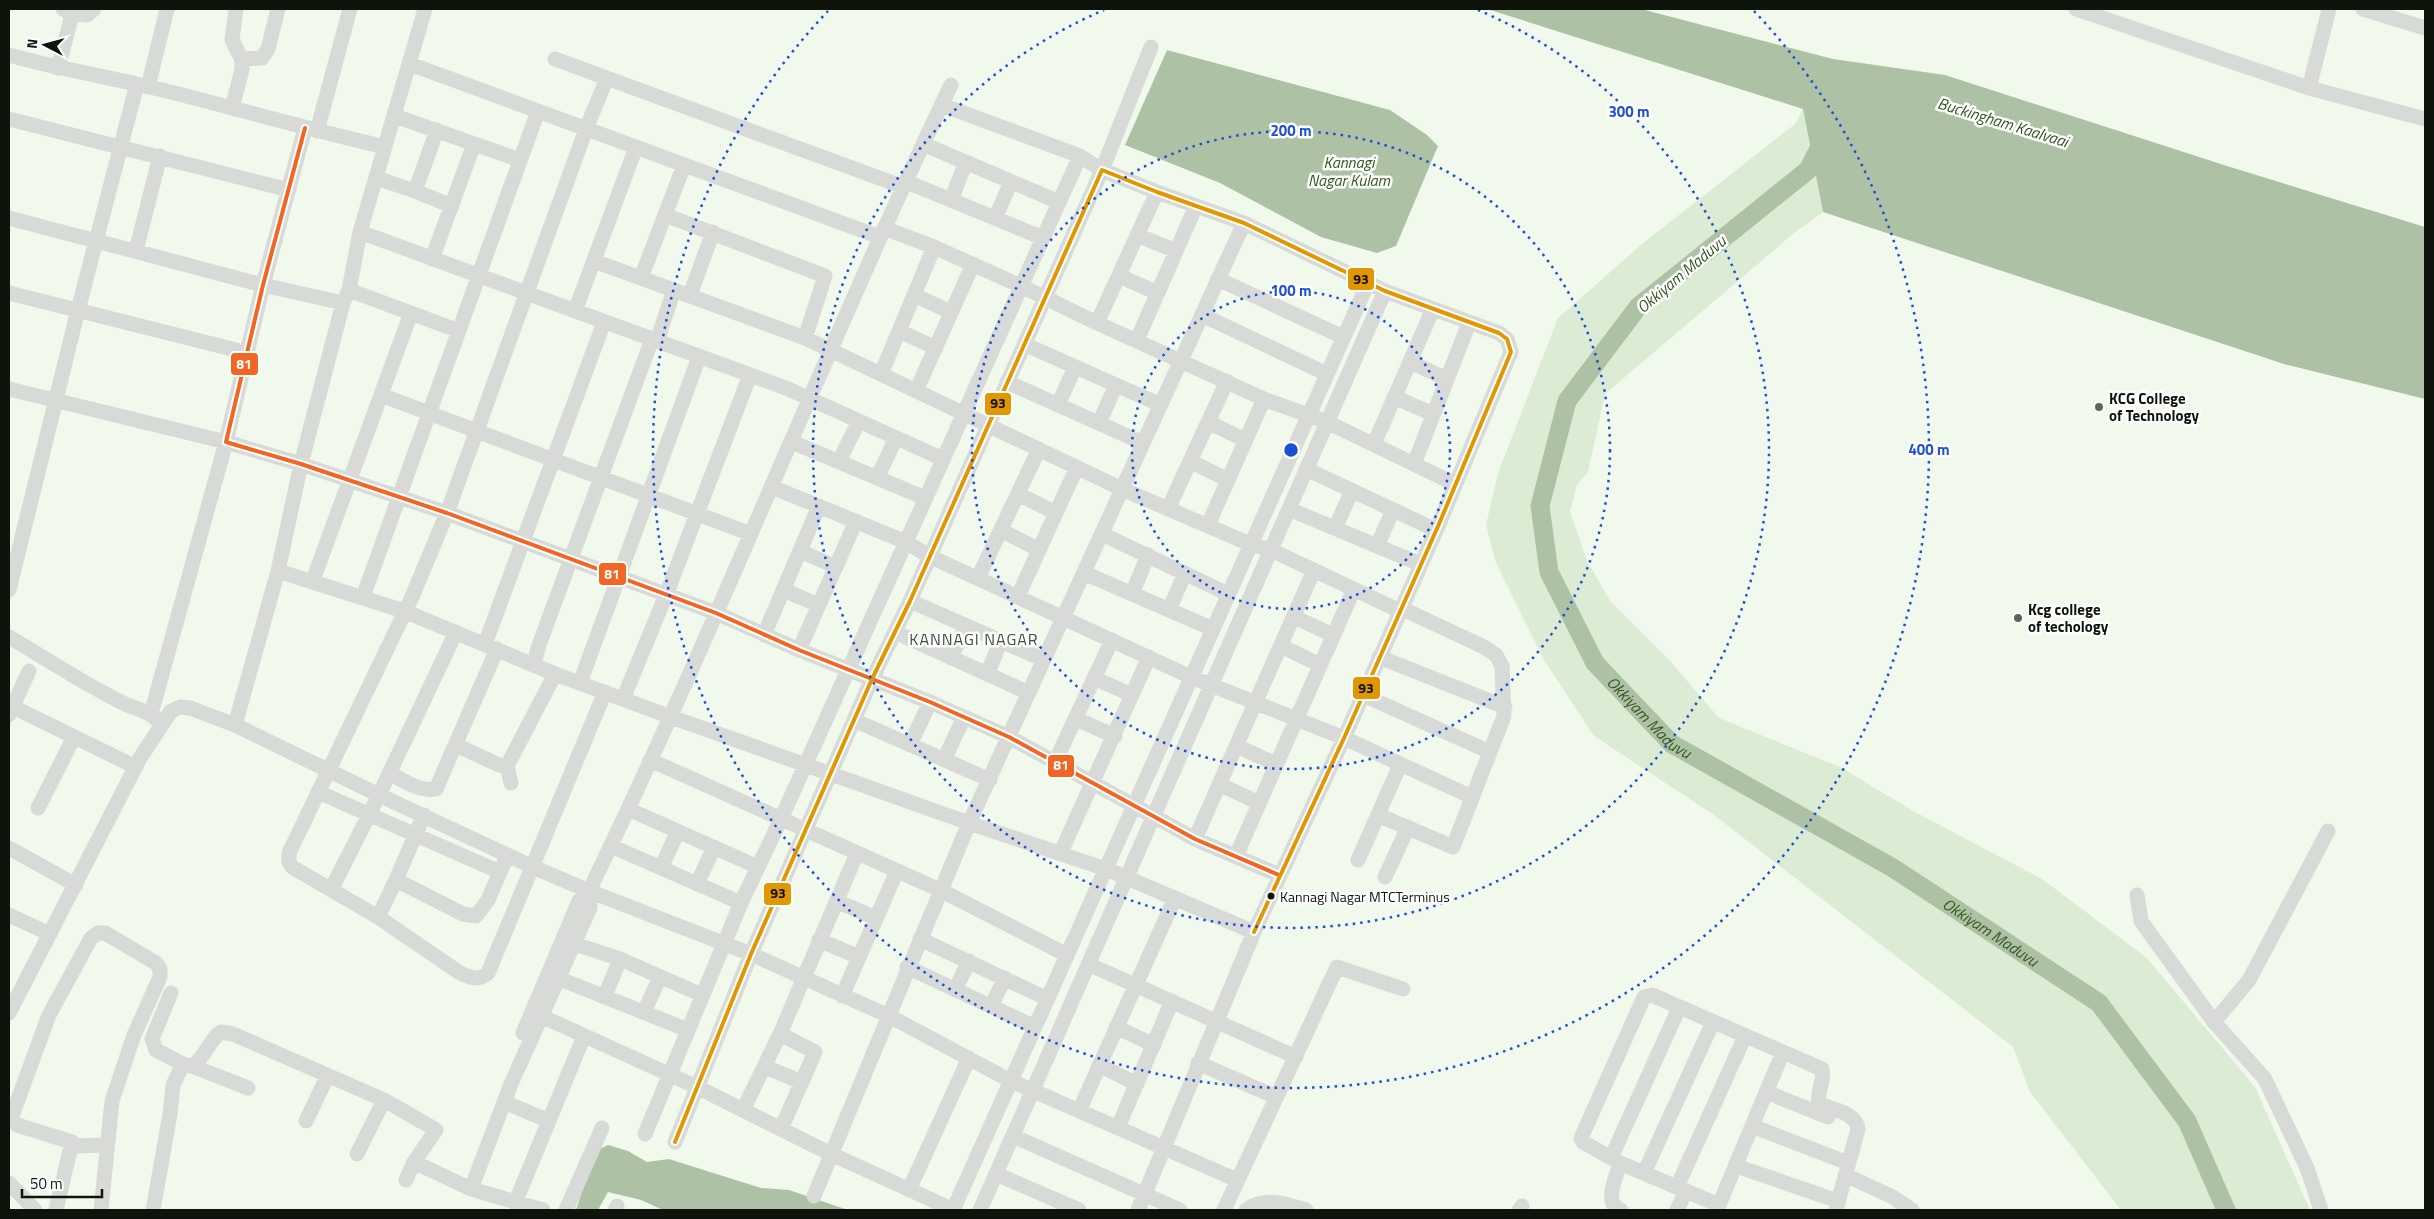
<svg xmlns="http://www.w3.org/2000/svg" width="2434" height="1219" font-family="'Titillium Web',sans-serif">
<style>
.green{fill:#dcecd4}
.water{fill:#adc2a4}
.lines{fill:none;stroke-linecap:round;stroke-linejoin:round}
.river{stroke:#adc2a4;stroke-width:19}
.minor{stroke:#d8dad7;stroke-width:15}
.bus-1-casing{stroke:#fff;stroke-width:8}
.bus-2-casing{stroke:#fff;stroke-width:8}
.bus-1{stroke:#f26522;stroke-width:4}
.bus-2{stroke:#e09701;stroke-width:4}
.ring{fill:none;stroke:#1d4ed8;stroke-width:2.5;stroke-dasharray:2.5 5}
.poi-dot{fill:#5d645a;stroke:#fff;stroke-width:2}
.bus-dot{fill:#0e140b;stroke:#fff;stroke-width:2}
.labels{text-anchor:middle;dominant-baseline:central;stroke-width:5;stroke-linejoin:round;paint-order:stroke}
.bus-label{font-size:14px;fill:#0e140b;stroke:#fff;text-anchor:start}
.poi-label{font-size:15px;font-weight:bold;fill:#0e140b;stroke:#fff;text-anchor:start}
.water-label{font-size:16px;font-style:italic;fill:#335620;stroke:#fff}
.neighbourhood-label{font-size:16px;letter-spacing:1px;fill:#41503a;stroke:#fff}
.centre{fill:#1d4ed8;stroke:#fff;stroke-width:2.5}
.ring-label{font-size:15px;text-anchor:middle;font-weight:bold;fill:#1d4ed8;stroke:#fff;stroke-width:5;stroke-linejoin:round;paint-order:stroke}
.line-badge{stroke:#fff;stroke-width:2}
.badge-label{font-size:14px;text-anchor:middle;font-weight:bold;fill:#fff}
.pale-badge-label{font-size:14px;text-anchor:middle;font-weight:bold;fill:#111}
</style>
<rect width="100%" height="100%" fill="#f1f9ed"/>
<path class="green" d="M 1803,109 L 1823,212 L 1793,234 L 1605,394 L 1588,472 L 1577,485 L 1570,511 L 1587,561 L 1611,602 L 1671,662 L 1719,718 L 1840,767 L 1915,812 L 2042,879 L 2147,958 L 2255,1087 L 2310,1210 L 2121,1210 L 2030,1092 L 2013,1047 L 1714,815 L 1594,736 L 1544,660 L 1496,563 L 1486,525 L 1498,473 L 1558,318 L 1642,244 L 1795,124 Z"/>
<path class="water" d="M 1487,9 L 1641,9 L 1833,59 L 1945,75 L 2227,166 L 2425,227 L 2425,399 L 2284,364 L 1823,212 L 1803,109 Z
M 1167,50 L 1390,110 L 1427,135 L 1438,146 L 1396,246 L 1377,253 L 1321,237 L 1220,183 L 1125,145 Z
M 608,1145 L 628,1151 L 647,1162 L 669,1159 L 761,1188 L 789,1190 L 848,1210 L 663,1210 L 641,1200 L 608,1192 L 598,1210 L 576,1210 L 595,1151 Z"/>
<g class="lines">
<path class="river" id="s1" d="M 1824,139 L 1808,170 L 1638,307 L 1567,401 L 1540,506 L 1549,572 L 1595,663 L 1672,744 L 1893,868 L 2099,1003 L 2187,1121 L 2226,1210"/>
<path class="minor" d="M 2076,9 L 2309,88 L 2425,119
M 2363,9 L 2425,28
M 70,13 L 87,15 L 94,9
M 9,55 C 55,68 103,76 150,87 C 229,106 306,129 385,147
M 241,59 L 262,58 L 268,49 L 278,9
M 555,59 L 904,187
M 410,64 L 880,237
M 58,68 L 71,19 L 70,13 L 63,9
M 148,87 L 167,9
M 2309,88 L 2329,9
M 942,105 L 1080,156 L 1102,170 L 1151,47
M 232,108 L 242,70 L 242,60 L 232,40 L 236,9
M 395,116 L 520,160
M 9,119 L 289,190
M 305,128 L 263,285 L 226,442 L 301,464 L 447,513 L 716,613 L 799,650 L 930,702 L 1009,737 L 1195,839 L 1279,875
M 437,130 L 415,191 L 452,206
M 317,131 L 350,9
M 923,144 L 1059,202
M 376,178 L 415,191
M 907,182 L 1043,238
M 951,200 L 966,162
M 665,215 L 825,276 L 805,338
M 9,218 L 263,285 L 343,303
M 995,218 L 1011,182
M 884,228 L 934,247 L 1021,286 L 1097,323 L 1264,399 L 1327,422 L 1455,484
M 360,232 L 786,388 L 943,459
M 1137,235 L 1176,251
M 136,251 L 160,156
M 432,259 L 474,144
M 594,261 L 805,338 L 1122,489 L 1250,544 L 1271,550 L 1400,611
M 1119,276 L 1158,293
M 641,278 L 684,165
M 1218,279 L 1343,337
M 349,290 L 459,331
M 9,293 L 248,353
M 690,295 L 713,232
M 914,295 L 951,312
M 575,311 L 636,147
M 1202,315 L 1327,374
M 1097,323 L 1157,192
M 899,331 L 936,348
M 1137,340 L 1196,206
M 657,341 L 674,290
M 1024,344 L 1161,405
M 1410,362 L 1447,379
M 881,374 L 934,247
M 1007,382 L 1143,443
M 9,389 L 226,442 L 151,714
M 916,391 L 973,264
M 381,395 L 751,534
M 1394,397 L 1433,414
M 1058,405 L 1075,367
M 1208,422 L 1245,440
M 1099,423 L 1116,385
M 792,442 L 925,498
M 1374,444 L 1433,309
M 839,461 L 859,421
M 1190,461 L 1228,480
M 1414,464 L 1469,323
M 1306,469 L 1436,530
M 877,478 L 896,438
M 772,487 L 906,542 L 929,556 L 1191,677 L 1344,738 L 1472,797
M 1018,494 L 1056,513
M 1169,507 L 1227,381
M 1289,509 L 1420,564
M 1208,525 L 1264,399
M 1335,528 L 1352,491
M 1001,530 L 1039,550
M 1102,534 L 1228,594
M 1377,546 L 1393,510
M 800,551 L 836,567
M 278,571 L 404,611 L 555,674 L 671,717 L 969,823 L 1106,869 L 1254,932 L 1138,1210
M 1084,573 L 1213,629
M 978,578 L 1039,449
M 313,580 L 411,313
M 9,590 L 78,310 L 137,84
M 783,590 L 819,605
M 1132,594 L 1148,555
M 1018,596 L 1077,467
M 363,597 L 538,111
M 910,601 L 1044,660
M 1169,610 L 1185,573
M 1294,617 L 1333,635
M 895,632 L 1029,693
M 764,635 L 819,506
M 9,637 C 47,659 84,684 123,703 C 135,709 148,710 157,720
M 485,644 L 604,322
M 1281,646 L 1320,665
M 799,650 L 856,521
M 1379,657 L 1505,707
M 951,658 L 966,626
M 534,665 L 538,648 L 652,339
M 987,674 L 1001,641
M 1094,678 L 1132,695
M 580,683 L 699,357
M 605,692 L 488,973 C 478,981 471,978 460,973 L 378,917 L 292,867 L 289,862 L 289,853 L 412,597 L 447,513 L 586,129 L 607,78
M 1363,695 L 1490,752
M 623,699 L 666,595 L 750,375
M 9,705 L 136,767
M 9,715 L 29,671
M 1076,719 L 1115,736
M 854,720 L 990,780
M 235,725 L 278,571 L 301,464 L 343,303 L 349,290 L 360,232 L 425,9
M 456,745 L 499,765 L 507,766 L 555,674
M 910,745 L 930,702
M 1237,746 L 1276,764
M 650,760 L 940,890 L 1067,955
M 944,760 L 964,717
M 1055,762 L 1112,640
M 507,766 L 511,783
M 389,773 C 403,780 419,792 436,789 L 497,649
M 1219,784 L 1259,803
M 318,792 L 500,872
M 38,808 L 74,737
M 628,809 L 758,867
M 1378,815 L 1453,847 L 1504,716 L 1502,666 L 1496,655 L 1484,647 L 1401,608
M 1195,839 L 1314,570
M 611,846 L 741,903
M 9,848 L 76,885
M 1061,852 L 1149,657
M 1236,856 L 1354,589
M 1358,860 L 1400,765
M 661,868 L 678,831
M 1385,877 L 1408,827
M 396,880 L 463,914 L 476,916 L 488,900 L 504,863
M 697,884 L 714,847
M 331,890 L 379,795 L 456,632
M 2137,895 L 2141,921 L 2214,1022 L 2265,1079 L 2307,1168 L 2321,1210
M 836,901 L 876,918
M 9,915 L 50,934
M 378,917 L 395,882 L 424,815
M 920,939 L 1048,999
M 819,940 L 859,957
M 575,944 L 620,959 L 702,995
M 1088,964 L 1296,1057
M 907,967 L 1035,1027
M 560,979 L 688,1030
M 955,990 L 969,961
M 171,993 L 152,1039 L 156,1050 L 183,1064
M 605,996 L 620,959
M 842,996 L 897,871
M 991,1006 L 1005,978
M 644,1012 L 660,977
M 9,1013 L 140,758 L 171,711 L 180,707 L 190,708 L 235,725 L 379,795 L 533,867 L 589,891 L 751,954 L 889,1016 L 1011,1081 L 1237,1180
M 541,1016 L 697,1087 L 831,1154 L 954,1210
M 2214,1022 L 2249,980 L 2328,831
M 1116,1027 L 1154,1045
M 523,1033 L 579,901 L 589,891 C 718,626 824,350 951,85
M 780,1034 L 815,1052 L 781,1129
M 1783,1052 L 1719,1205 L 1620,1163 L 1583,1142 L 1581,1138 L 1644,997 L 1652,995 L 1822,1069 C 1825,1082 1816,1092 1819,1104 C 1832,1109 1857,1113 1858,1129 L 1836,1210
M 1198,1063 L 1276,1097
M 1099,1065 L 1137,1084
M 192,1066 L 248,1088
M 765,1067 L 802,1082
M 1766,1092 L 1828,1117
M 504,1102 L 549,1121
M 743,1110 L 780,1034 L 857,853
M 1079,1111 L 1175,898
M 306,1121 L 327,1077
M 1752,1126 L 1848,1163
M 1118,1127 L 1172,1001
M 645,1134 L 741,903 L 781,819 L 1080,156
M 1013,1136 L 1180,1210
M 675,1142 L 751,954 L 872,679 L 910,601 L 1102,170 L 1157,192 L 1244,223 L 1385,291 L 1499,333 L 1507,339 L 1511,352 L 1439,524 L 1344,738 L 1254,932
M 71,1146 L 107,1145
M 357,1154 L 384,1100
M 1611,1158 L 1679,1008
M 1620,1163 C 1617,1176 1602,1204 1621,1210
M 1745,1169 L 1838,1201
M 1644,1173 L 1713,1022
M 996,1174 L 1079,1210
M 1845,1175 L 1891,1196 L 1912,1210
M 406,1180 L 414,1162
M 9,1183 L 35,1210
M 1677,1187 L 1745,1036
M 471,1189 L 543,1210
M 909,1190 L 969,1058
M 814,1196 L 969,823 L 1244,223
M 515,1203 L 584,1036
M 56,1210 L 72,1142 L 17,1125 L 13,1121 L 12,1116 L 49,1015 L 91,938 L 98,933 L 105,933 L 156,963 L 160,969 L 160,977 L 134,1035 L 112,1101 L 101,1210
M 153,1210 L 170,1114 L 173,1085 L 183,1064 L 192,1066 C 206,1057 208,1041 221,1032 L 233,1034 L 384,1100 L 433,1128 L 436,1130 L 414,1162 L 471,1189 L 511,1084 L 590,908 L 589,891
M 566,1210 L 602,1128
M 615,1210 L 617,1206
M 953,1210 L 1368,283
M 980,1210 L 1385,291
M 1224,1210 L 1337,967 L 1403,989
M 1246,1210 C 1265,1196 1285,1204 1306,1210
M 1519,1210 L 1522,1206
M 1677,1210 L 1686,1191"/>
<defs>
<path id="bus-1" d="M 305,128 L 263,285 L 226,442 L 301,464 L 447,513 L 716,613 L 799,650 L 930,702 L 1009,737 L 1195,839 L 1279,875"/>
<path id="bus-2" d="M 675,1142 L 751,954 L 872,679 L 910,601 L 1102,170 L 1157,192 L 1244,223 L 1385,291 L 1499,333 L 1507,339 L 1511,352 L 1439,524 L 1344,738 L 1254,932"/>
</defs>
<use href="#bus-1" class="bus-1-casing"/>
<use href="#bus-2" class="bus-2-casing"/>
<use href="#bus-1" class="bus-1"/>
<use href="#bus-2" class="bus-2"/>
</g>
<g class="ring">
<circle cx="1291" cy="450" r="159"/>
<circle cx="1291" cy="450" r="319"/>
<path d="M1478 10A478 478 0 1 1 1104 10"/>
<path d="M1754 11A638 638 0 1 1 828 11"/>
</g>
<g class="poi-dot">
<circle cx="2099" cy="407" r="5"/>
<circle cx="2018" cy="618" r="5"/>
</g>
<circle class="bus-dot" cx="1271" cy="896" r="4.5"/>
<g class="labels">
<g class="bus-label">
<text x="1280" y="896">Kannagi Nagar MTCTerminus</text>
</g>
<g class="poi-label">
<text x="2109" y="398">KCG College<tspan x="2109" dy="17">of Technology</tspan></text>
<text x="2028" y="609">Kcg college<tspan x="2028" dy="17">of techology</tspan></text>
</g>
<g class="water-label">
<text transform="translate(2003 122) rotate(17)">Buckingham Kaalvaai</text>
<text x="1349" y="162">Kannagi<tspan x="1349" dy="18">Nagar Kulam</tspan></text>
<text transform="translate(1681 274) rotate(-40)">Okkiyam Maduvu</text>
<text stroke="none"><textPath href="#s1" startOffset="725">Okkiyam Maduvu</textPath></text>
<text stroke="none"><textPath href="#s1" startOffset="1130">Okkiyam Maduvu</textPath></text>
</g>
<g class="neighbourhood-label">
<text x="974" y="639">KANNAGI NAGAR</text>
</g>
</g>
<circle cx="1291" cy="450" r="8" class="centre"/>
<g class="ring-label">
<text x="1629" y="117">300 m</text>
<text x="1291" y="136">200 m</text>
<text x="1291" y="296">100 m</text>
<text x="1929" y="455">400 m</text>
</g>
<g class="line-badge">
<rect x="1347" y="267" width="28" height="24" rx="5" fill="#e09701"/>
<rect x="230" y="352" width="29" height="24" rx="5" fill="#f26522"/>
<rect x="984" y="392" width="28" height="24" rx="5" fill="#e09701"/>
<rect x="598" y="562" width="29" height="24" rx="5" fill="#f26522"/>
<rect x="1352" y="676" width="29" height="24" rx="5" fill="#e09701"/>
<rect x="1047" y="754" width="28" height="24" rx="5" fill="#f26522"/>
<rect x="763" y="882" width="29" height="24" rx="5" fill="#e09701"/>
</g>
<g class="badge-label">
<text x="244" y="369">81</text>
<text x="612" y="579">81</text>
<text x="1061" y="770">81</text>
</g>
<g class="pale-badge-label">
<text x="1361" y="284">93</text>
<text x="998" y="408">93</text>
<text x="1366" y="693">93</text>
<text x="778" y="898">93</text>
</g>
<rect width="2434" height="1219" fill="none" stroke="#0e140b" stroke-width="20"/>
<g transform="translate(45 45) rotate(276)" stroke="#ffffff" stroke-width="4" paint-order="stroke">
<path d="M0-4L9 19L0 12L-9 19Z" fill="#0e140b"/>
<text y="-8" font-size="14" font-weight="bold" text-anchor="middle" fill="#0e140b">N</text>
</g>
<path d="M22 1189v8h80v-8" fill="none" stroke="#0e140b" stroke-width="2.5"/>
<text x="30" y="1189" font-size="15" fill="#0e140b" stroke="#ffffff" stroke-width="4" paint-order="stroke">50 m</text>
</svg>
